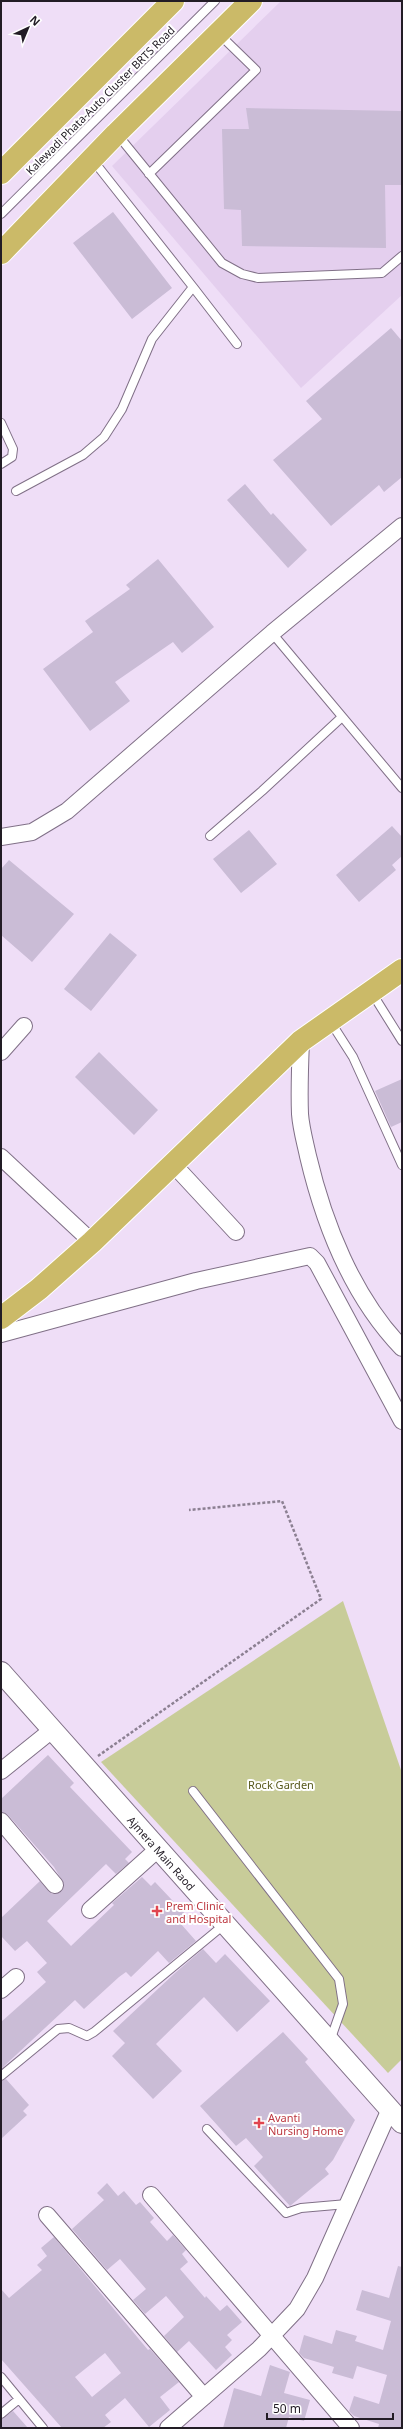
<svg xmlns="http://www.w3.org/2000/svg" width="403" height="2429" font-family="'Noto Sans',sans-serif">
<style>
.built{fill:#e4cfee}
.green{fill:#c8cc99}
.building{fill:#cabcd6;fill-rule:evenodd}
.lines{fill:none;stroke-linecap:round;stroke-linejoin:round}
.service-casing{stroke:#807087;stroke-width:10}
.minor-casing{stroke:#807087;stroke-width:18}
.tertiary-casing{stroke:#807087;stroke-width:22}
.primary-casing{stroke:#fff;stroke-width:24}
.path{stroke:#8c8092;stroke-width:2.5;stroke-dasharray:3 2;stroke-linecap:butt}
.service{stroke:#fff;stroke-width:8}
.minor{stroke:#fff;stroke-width:16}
.tertiary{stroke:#fff;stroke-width:20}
.primary{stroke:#cbba68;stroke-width:22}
.health-dot{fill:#e0444e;stroke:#fff;stroke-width:1.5}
.labels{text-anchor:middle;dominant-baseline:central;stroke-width:4;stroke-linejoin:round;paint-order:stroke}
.street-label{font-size:11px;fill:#221c25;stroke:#fff}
.park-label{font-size:11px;fill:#585a1d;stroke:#fff}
.health-label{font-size:11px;fill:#be3a42;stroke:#fff;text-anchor:start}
</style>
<rect width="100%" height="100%" fill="#efdef7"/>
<path class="built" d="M 281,1 L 402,1 L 402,295 L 301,388 L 112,166 Z"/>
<path class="green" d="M 343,1601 L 402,1773 L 402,2059 L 388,2073 L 101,1762 Z"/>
<path class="building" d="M 246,108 L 402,111 L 402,185 L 385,185 L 386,248 L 242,246 L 241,210 L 224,209 L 222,129 L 249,129 Z
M 113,212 L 172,288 L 132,319 L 73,243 Z
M 391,328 L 402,341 L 402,477 L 384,492 L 379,485 L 331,526 L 273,460 L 322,419 L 306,401 Z
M 245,484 L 271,515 L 273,513 L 307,550 L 288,568 L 227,500 Z
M 158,559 L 214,627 L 182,653 L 173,642 L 115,682 L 130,701 L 90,731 L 43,669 L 93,632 L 85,621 L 130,589 L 126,585 Z
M 392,826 L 402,837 L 402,856 L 392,865 L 396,870 L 359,902 L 336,875 Z
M 249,830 L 277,864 L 241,893 L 213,859 Z
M 9,860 L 74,914 L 32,962 L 1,935 L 1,869 Z
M 110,933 L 137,955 L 91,1011 L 64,989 Z
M 99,1052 L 158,1110 L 134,1135 L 75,1077 Z
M 402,1079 L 402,1122 L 391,1127 L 375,1091 Z
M 48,1755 L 74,1783 L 70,1787 L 132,1852 L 125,1859 L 129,1863 L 116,1874 L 106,1864 L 47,1921 L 71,1946 L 114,1905 L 112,1903 L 142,1877 L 151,1886 L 155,1882 L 188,1917 L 181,1924 L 196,1941 L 169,1963 L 158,1951 L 131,1977 L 126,1972 L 119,1977 L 84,2009 L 75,2000 L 1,2069 L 1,2022 L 46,1982 L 37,1972 L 47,1963 L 27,1941 L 15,1951 L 1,1936 L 1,1918 L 40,1881 L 52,1894 L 61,1892 L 64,1884 L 54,1867 L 8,1815 L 1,1812 L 1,1799 Z
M 203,1949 L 216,1963 L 225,1954 L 270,2001 L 237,2032 L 204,1997 L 156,2044 L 182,2071 L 153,2099 L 112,2056 L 125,2043 L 113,2031 L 175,1973 Z
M 283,2032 L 308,2059 L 305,2062 L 355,2120 L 333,2160 L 325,2169 L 329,2174 L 290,2206 L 254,2166 L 263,2157 L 246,2138 L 236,2146 L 200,2106 Z
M 6,2079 L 29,2105 L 23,2111 L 27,2115 L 1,2139 L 1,2081 Z
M 107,2183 L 118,2196 L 124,2191 L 136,2205 L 140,2202 L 154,2218 L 150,2222 L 167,2241 L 173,2235 L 186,2250 L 182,2254 L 188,2262 L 180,2269 L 205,2298 L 206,2296 L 220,2311 L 227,2305 L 242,2322 L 227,2335 L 232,2340 L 225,2347 L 232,2355 L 216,2370 L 189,2341 L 177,2352 L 164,2336 L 184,2317 L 166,2296 L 145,2314 L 133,2300 L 146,2289 L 120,2259 L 107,2270 L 72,2229 L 104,2200 L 97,2193 Z
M 54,2237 L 148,2350 L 150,2349 L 179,2382 L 160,2397 L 170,2410 L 149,2427 L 125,2398 L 105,2415 L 111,2422 L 103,2428 L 62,2428 L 1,2359 L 1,2289 L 9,2298 L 42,2270 L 37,2265 L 47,2256 L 41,2248 ZM 105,2353 L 121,2373 L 92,2397 L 75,2377 Z
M 398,2266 L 402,2267 L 402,2428 L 378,2428 L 379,2424 L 354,2416 L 349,2411 L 354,2396 L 379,2404 L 387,2375 L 357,2366 L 353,2379 L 332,2373 L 334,2367 L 304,2358 L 299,2353 L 304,2335 L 332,2344 L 336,2330 L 357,2336 L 355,2341 L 383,2350 L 391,2321 L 356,2310 L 362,2290 L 389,2298 Z
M 270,2365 L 290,2372 L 284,2393 L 310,2400 L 304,2421 L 289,2417 L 286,2428 L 223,2428 L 234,2388 L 261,2396 Z
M 13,2411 L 28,2428 L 1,2428 L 1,2419 Z"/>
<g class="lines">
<defs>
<path id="service" d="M 117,134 L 222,263 L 242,274 L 258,278 L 382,273 L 402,256
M 149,174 L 256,70 L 219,34
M 1,214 L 215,1
M 193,287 L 237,344
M 1,423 L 13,449 L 12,457 L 1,464
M 16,491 L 83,455 L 104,437 L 122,409 L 152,339 L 193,287 L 92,159
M 272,633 L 402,788
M 210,836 L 262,791 L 342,717
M 372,993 L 402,1041
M 330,1021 L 353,1057 L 402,1165
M 193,1791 L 339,1979 L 343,2004 L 330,2041
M 1,2076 L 58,2029 L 69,2028 L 87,2036 L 94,2032 L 225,1924
M 207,2129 L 286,2213 L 301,2208 L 347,2204
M 1,2377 L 43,2428
M 1,2414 L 19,2399"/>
<path id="minor" d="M 1,837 L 32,832 L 67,811 L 272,633 L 402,526
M 301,1041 C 300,1065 299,1090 300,1114 C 301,1128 305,1142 308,1156 C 324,1224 353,1297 402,1348
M 1,1052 L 24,1026
M 1,1157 L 92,1242
M 173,1164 L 236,1232
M 1,1334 L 196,1281 L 310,1256 L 317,1263 L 402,1421
M 1,1771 L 52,1730
M 1,1821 L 55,1885
M 90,1910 L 158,1849
M 1,1990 L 16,1977
M 151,2195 L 351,2428
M 47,2215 L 204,2397
M 168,2428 L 259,2349 L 297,2309 L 315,2278 L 390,2109"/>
<g id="tertiary">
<path id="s1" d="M 1,1672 L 402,2123"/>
</g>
<path id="primary" d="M 1,173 L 173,1
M 1,253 L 116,134 L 251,1
M 1,1318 L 39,1289 L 92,1242 L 301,1041 L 402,970"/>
</defs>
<use href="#service" class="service-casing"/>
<use href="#minor" class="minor-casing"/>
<use href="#tertiary" class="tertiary-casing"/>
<use href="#primary" class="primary-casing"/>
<path class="path" d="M 98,1756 L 321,1599 L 282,1501 L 189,1510"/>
<use href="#service" class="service"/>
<use href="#minor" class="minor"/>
<use href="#tertiary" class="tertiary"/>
<use href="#primary" class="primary"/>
</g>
<g class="health-dot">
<path d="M155 1905h4v4h4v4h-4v4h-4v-4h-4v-4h4z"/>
<path d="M257 2117h4v4h4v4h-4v4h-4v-4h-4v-4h4z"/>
</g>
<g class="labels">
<g class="street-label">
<text transform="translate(100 100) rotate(-45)">Kalewadi Phata-Auto Cluster BRTS Road</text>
<text stroke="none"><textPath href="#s1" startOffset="242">Ajmera Main Raod</textPath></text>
</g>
<g class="park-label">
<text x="281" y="1784">Rock Garden</text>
</g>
<g class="health-label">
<text x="166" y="1905">Prem Clinic<tspan x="166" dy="13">and Hospital</tspan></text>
<text x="268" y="2117">Avanti<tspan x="268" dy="13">Nursing Home</tspan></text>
</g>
</g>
<rect width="403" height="2429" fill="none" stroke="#221c25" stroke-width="4"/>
<g transform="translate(28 28) rotate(44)" stroke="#ffffff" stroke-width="3" paint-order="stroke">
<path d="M0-3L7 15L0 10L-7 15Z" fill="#221c25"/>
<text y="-6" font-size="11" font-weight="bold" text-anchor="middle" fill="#221c25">N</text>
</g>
<path d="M267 2413v6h126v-6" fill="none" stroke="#221c25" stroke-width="2"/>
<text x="273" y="2413" font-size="12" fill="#221c25" stroke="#ffffff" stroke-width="3" paint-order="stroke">50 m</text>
</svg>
